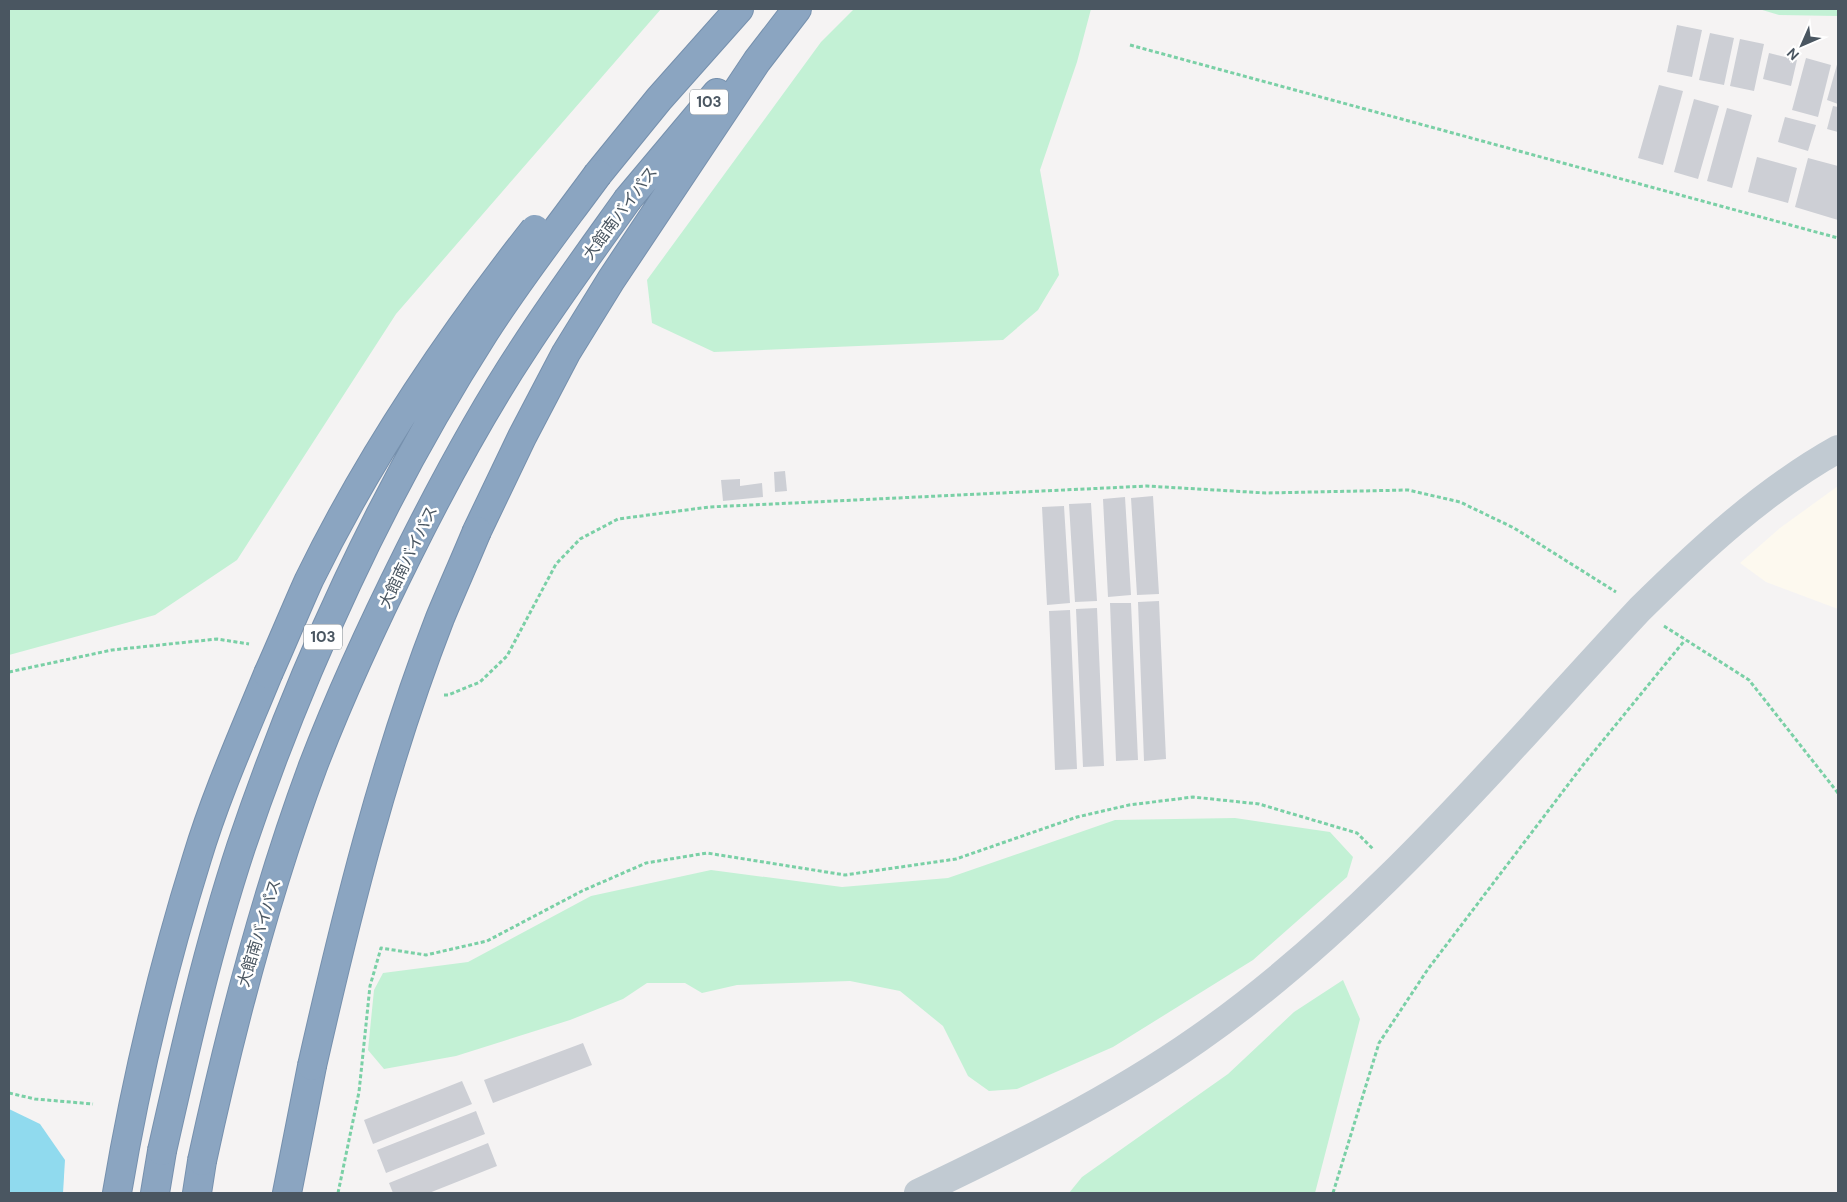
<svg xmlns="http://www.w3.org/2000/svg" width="1847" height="1202" font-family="'DM Sans','Noto Sans JP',sans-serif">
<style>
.commercial{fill:#fdf9ef}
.green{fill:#c3f1d5}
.water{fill:#90daee}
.building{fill:#cdcfd5}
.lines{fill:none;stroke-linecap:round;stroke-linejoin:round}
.highway-casing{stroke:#7690ad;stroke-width:30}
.path{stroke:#7ad0a6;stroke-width:3;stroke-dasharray:4 2.5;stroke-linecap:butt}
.minor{stroke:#c1cad2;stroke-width:28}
.highway{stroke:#8ba5c1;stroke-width:28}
.highway-bridge-casing{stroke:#7690ad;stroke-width:30;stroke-linecap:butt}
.highway-bridge{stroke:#8ba5c1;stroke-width:28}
.labels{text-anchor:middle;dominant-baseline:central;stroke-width:5;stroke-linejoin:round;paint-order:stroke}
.shield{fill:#fff;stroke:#808990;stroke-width:1}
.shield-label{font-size:15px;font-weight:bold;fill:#4a5661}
.street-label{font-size:16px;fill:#4a5661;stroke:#fff}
</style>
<rect width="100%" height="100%" fill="#f5f3f3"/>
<path class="commercial" d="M 1838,486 L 1838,609 L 1766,582 L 1740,563 L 1780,528 Z"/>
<path class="green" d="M 9,9 L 661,9 L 396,314 L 237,560 L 155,615 L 9,655 Z
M 854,9 L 1091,9 L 1077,62 L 1040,170 L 1059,275 L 1038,310 L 1003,340 L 714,352 L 652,323 L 647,280 L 821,42 Z
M 1759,9 L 1838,9 L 1838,16 L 1779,15 Z
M 1235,818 L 1330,832 L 1353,857 L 1347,877 L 1253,960 L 1113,1047 L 1017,1089 L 989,1091 L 968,1076 L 943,1026 L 900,991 L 850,981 L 737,985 L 702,993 L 685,983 L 647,983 L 623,999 L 570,1020 L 456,1056 L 384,1069 L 368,1050 L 374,990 L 383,973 L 468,962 L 591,896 L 711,870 L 842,887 L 948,878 L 1115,820 Z
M 1343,980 L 1360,1019 L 1315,1193 L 1069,1193 L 1082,1177 L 1228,1074 L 1294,1012 Z"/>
<path class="water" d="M 9,1109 L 40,1124 L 65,1160 L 63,1193 L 9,1193 Z"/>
<path class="building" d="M 1677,25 L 1702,30 L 1692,77 L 1667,72 Z
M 1710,33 L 1734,38 L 1724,85 L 1699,80 Z
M 1740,39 L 1764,44 L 1754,91 L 1730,86 Z
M 1769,53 L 1797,60 L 1791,86 L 1763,79 Z
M 1806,58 L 1831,65 L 1818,117 L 1792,110 Z
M 1838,61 L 1838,104 L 1827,100 Z
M 1659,85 L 1683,91 L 1663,165 L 1638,158 Z
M 1694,99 L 1719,106 L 1698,179 L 1674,172 Z
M 1833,106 L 1838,107 L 1838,132 L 1827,129 Z
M 1727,108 L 1752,115 L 1732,188 L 1707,181 Z
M 1785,117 L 1816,125 L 1808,151 L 1778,142 Z
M 1757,157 L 1797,168 L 1788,203 L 1748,192 Z
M 1808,158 L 1838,166 L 1838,220 L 1795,207 Z
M 785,471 L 787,491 L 775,492 L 774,472 Z
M 740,479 L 740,486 L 762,483 L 763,497 L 723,501 L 721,480 Z
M 1153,496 L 1159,594 L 1137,595 L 1131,498 Z
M 1125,497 L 1131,595 L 1108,597 L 1103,499 Z
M 1091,503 L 1097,601 L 1075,602 L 1069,504 Z
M 1064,506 L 1070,603 L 1047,605 L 1042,507 Z
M 1159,601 L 1166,759 L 1144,761 L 1138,602 Z
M 1110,603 L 1131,603 L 1138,760 L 1116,761 Z
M 1097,608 L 1104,766 L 1083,767 L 1076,609 Z
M 1070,610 L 1077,769 L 1055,770 L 1049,611 Z
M 583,1043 L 592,1065 L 493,1103 L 484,1080 Z
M 462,1081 L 472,1104 L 373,1144 L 364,1120 Z
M 476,1111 L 485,1134 L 386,1173 L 377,1150 Z
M 488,1143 L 497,1166 L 429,1193 L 393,1193 L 389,1183 Z"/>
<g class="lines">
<defs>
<path id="highway" d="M 598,174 L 659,99 L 739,9
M 628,199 L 717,93
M 477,531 L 522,437 L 566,353 L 611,280 L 757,61 L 797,9
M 117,1193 C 136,1080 163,967 197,858 C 216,795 243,735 268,674
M 155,1193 L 162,1151
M 197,1193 L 202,1161
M 287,1193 L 312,1066"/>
</defs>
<use href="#highway" class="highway-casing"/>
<path class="path" d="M 1130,45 L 1838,238
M 1664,626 L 1749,680 L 1838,793
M 9,672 L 112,650 L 217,639 L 249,644
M 444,695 L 448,695 L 480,682 L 507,656 L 556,564 L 580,539 L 618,519 L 709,507 L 1147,486 L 1266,493 L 1408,490 L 1460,502 L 1514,528 L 1616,592
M 9,1093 L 35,1099 L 93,1104
M 338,1193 L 359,1092 L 370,986 L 381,948 L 426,955 L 487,941 L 582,891 L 646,863 L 707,853 L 845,875 L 956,859 L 1077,817 L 1129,805 L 1193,797 L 1259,804 L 1357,833 L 1374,850
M 1333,1193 L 1379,1043 L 1428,969 L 1583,765 L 1685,640"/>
<path class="minor" d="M 918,1193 C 1014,1147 1111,1100 1198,1039 C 1367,921 1500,759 1640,609 C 1701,549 1763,491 1838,449"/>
<use href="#highway" class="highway"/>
<defs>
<path id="highway-bridge" d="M 268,674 C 282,643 295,611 309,580 C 370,455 449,338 535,229
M 312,1066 C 346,916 384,762 440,618 C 452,589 465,560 477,531
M 162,1151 C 185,1049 208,947 241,847 C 301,669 383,491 484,333 C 519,278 559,227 598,174
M 202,1161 C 231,1027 265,895 313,766 C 341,693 374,622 409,552 C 444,482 481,413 524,348 C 557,297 593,248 628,199"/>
</defs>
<use href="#highway-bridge" class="highway-bridge-casing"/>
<use href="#highway-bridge" class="highway-bridge"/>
</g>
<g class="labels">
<g class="shield">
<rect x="690" y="89.5" width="38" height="25" rx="4"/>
<rect x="304" y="624.5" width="38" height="25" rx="4"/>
</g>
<g class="shield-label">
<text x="709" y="102">103</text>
<text x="323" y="637">103</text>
</g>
<g class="street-label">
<text transform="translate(620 213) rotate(-53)">大館南バイパス</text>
<text transform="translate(408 557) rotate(-64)">大館南バイパス</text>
<text transform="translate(259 933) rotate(-73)">大館南バイパス</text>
</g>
</g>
<rect width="1847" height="1202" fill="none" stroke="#4a5661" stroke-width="20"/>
<g transform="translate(1802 45) rotate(225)" stroke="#ffffff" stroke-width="4" paint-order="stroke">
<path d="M0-4L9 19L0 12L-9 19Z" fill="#4a5661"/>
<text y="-8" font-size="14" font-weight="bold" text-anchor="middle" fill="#4a5661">N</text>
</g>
</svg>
